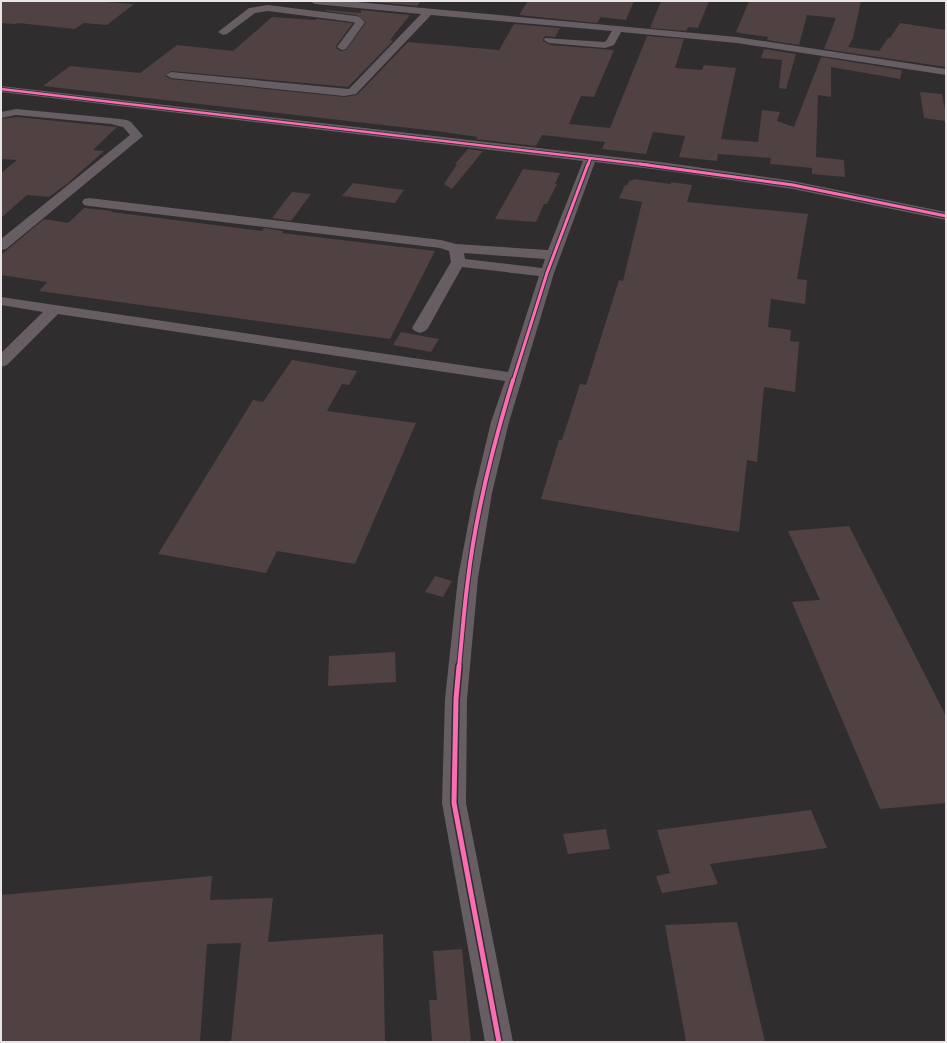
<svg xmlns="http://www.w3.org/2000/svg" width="947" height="1043" font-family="'Alegreya Sans',sans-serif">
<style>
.building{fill:#504142}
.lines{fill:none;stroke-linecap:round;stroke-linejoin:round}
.minor{fill:#665e63;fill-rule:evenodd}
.cycleway-far3-casing{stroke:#312c2d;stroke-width:4}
.cycleway-far2-casing{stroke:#312c2d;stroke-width:5}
.cycleway-far1-casing{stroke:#312c2d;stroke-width:6}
.cycleway-casing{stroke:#312c2d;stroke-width:8}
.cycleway-far3{stroke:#f96db3;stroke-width:2.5}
.cycleway-far2{stroke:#f96db3;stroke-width:3}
.cycleway-far1{stroke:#f96db3;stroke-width:4}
.cycleway{stroke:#f96db3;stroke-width:5}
</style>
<rect width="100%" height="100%" fill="#302d2e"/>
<path class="building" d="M 1,1 L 92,1 L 134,4 L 107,25 L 84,23 L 75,29 L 18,23 L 15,24 L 1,23 Z
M 362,1 L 421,1 L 417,6 Z
M 528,1 L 568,2 L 634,1 L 626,20 L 601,17 L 597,23 L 519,15 Z
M 661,1 L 709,1 L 698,28 L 688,27 L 686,31 L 650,28 Z
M 749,1 L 861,1 L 853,38 L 848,47 L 879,51 L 888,38 L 890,38 L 900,23 L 946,30 L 946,67 L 824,49 L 836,18 L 807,15 L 799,45 L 767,40 L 768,37 L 739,33 L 736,32 Z
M 326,10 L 361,13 L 361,10 L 410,15 L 390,40 L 393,41 L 348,87 L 171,71 L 165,76 L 171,79 L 344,97 L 357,95 L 408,42 L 499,50 L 514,24 L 560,28 L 555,37 L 545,36 L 543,39 L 543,41 L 551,45 L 614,50 L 594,97 L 581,96 L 569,124 L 610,128 L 647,36 L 684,39 L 675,68 L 702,70 L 704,65 L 736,68 L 721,139 L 758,142 L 762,110 L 780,112 L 777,121 L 794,127 L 821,57 L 902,70 L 900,79 L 831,67 L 831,97 L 818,95 L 816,157 L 844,160 L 845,177 L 812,174 L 812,168 L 770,164 L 771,158 L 718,154 L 717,161 L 679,157 L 685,136 L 653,132 L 646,154 L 602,149 L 605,142 L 542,135 L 536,146 L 476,139 L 478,137 L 436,131 L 43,86 L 70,66 L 140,73 L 177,45 L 233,51 L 272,17 L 315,20 L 317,19 L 353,23 L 336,46 L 336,48 L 341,51 L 346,50 L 366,22 L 356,15 L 325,11 Z
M 764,49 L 796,54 L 786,89 L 779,88 L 782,60 L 761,58 Z
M 920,92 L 942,94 L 945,110 L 945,121 L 924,118 Z
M 16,117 L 117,127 L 93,150 L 104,151 L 68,183 L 49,197 L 27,195 L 1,218 L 1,173 L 17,160 L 1,159 L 1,119 Z
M 468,149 L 483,151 L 452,189 L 444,184 L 457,164 L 455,164 Z
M 523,169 L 560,173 L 555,184 L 557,184 L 547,204 L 544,204 L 536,222 L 495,219 Z
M 633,179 L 671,184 L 671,182 L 692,185 L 687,202 L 808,214 L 797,279 L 807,280 L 805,304 L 771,299 L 768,327 L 791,330 L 790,341 L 799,342 L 795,392 L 764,387 L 757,462 L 747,460 L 739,532 L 541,499 L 559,440 L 562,440 L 580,384 L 586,385 L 619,280 L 623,281 L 642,202 L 619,198 L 625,185 L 627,185 L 630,180 L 632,181 Z
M 353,183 L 404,190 L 395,203 L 342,196 Z
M 292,192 L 311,194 L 291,221 L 272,218 Z
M 84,208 L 113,211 L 112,212 L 262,231 L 264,228 L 283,231 L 282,233 L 435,251 L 390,339 L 39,291 L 47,282 L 1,275 L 1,255 L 44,219 L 68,223 Z
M 401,332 L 439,339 L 431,352 L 393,345 Z
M 292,360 L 357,371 L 349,385 L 342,384 L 327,411 L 416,423 L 355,564 L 277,551 L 266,573 L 158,554 L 253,400 L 263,402 Z
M 849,526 L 946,716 L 946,803 L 880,809 L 792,602 L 820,600 L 788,531 Z
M 435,576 L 452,581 L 443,597 L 425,592 Z
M 395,652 L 396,682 L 328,686 L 329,656 Z
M 811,810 L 827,848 L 710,864 L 718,884 L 662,893 L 656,876 L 670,873 L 657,830 Z
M 606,829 L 610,849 L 568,854 L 563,834 Z
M 212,876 L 210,900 L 273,898 L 268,942 L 383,934 L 385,1042 L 231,1042 L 241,943 L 207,944 L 200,1042 L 1,1042 L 1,895 Z
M 737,922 L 765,1042 L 686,1042 L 665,925 Z
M 462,949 L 471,1042 L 432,1042 L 429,1000 L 437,1000 L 433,951 Z"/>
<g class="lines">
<path class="minor" d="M 310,1 L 346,1 L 737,37 L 946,69 L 946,75 L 737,43 L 621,32 L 614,45 L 605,48 L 549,43 L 544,40 L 545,38 L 604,42 L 606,41 L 612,31 L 431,15 L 356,94 L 344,96 L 171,78 L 166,75 L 171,72 L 349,89 L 421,14 L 315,4 Z
M 268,5 L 356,16 L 359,17 L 365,22 L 346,49 L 342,50 L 337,47 L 355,23 L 353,22 L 268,11 L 255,13 L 227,34 L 223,35 L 218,32 L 249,8 Z
M 1,86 L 668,163 L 793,181 L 946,212 L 946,220 L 793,189 L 668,171 L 595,162 L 554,273 L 509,422 L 492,493 L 478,578 L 467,699 L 466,803 L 513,1042 L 485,1042 L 442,803 L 445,699 L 458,578 L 474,493 L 491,422 L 505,381 L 58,314 L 7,365 L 1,367 L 1,353 L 43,312 L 1,305 L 1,297 L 508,372 L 539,276 L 462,267 L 428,328 L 425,331 L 420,333 L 415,331 L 412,328 L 451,262 L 449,251 L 440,248 L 89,206 L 84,205 L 82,202 L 84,199 L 89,198 L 441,240 L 456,244 L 548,250 L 583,161 L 1,92 ZM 464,253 L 545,259 L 542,268 L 465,259 Z
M 16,109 L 111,118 L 127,120 L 131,122 L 143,136 L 6,249 L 1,250 L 1,239 L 130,135 L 123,127 L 111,124 L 16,115 L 1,118 L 1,112 Z"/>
<defs>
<path id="cycleway-far3" d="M 1,89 L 649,165
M 588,165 L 590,159"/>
<path id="cycleway-far2" d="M 640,164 L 793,185 L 946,216
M 513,381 L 547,273 L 588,164"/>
<path id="cycleway-far1" d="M 459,667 C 462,638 464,608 468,579 C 476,512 493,445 513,380"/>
<path id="cycleway" d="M 459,666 L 456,699 L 454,803 L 499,1042"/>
</defs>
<use href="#cycleway-far3" class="cycleway-far3-casing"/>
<use href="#cycleway-far2" class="cycleway-far2-casing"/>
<use href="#cycleway-far1" class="cycleway-far1-casing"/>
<use href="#cycleway" class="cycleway-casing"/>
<use href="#cycleway-far3" class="cycleway-far3"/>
<use href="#cycleway-far2" class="cycleway-far2"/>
<use href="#cycleway-far1" class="cycleway-far1"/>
<use href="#cycleway" class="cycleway"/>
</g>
<rect width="947" height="1043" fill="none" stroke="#e9e5e6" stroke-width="4"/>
</svg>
